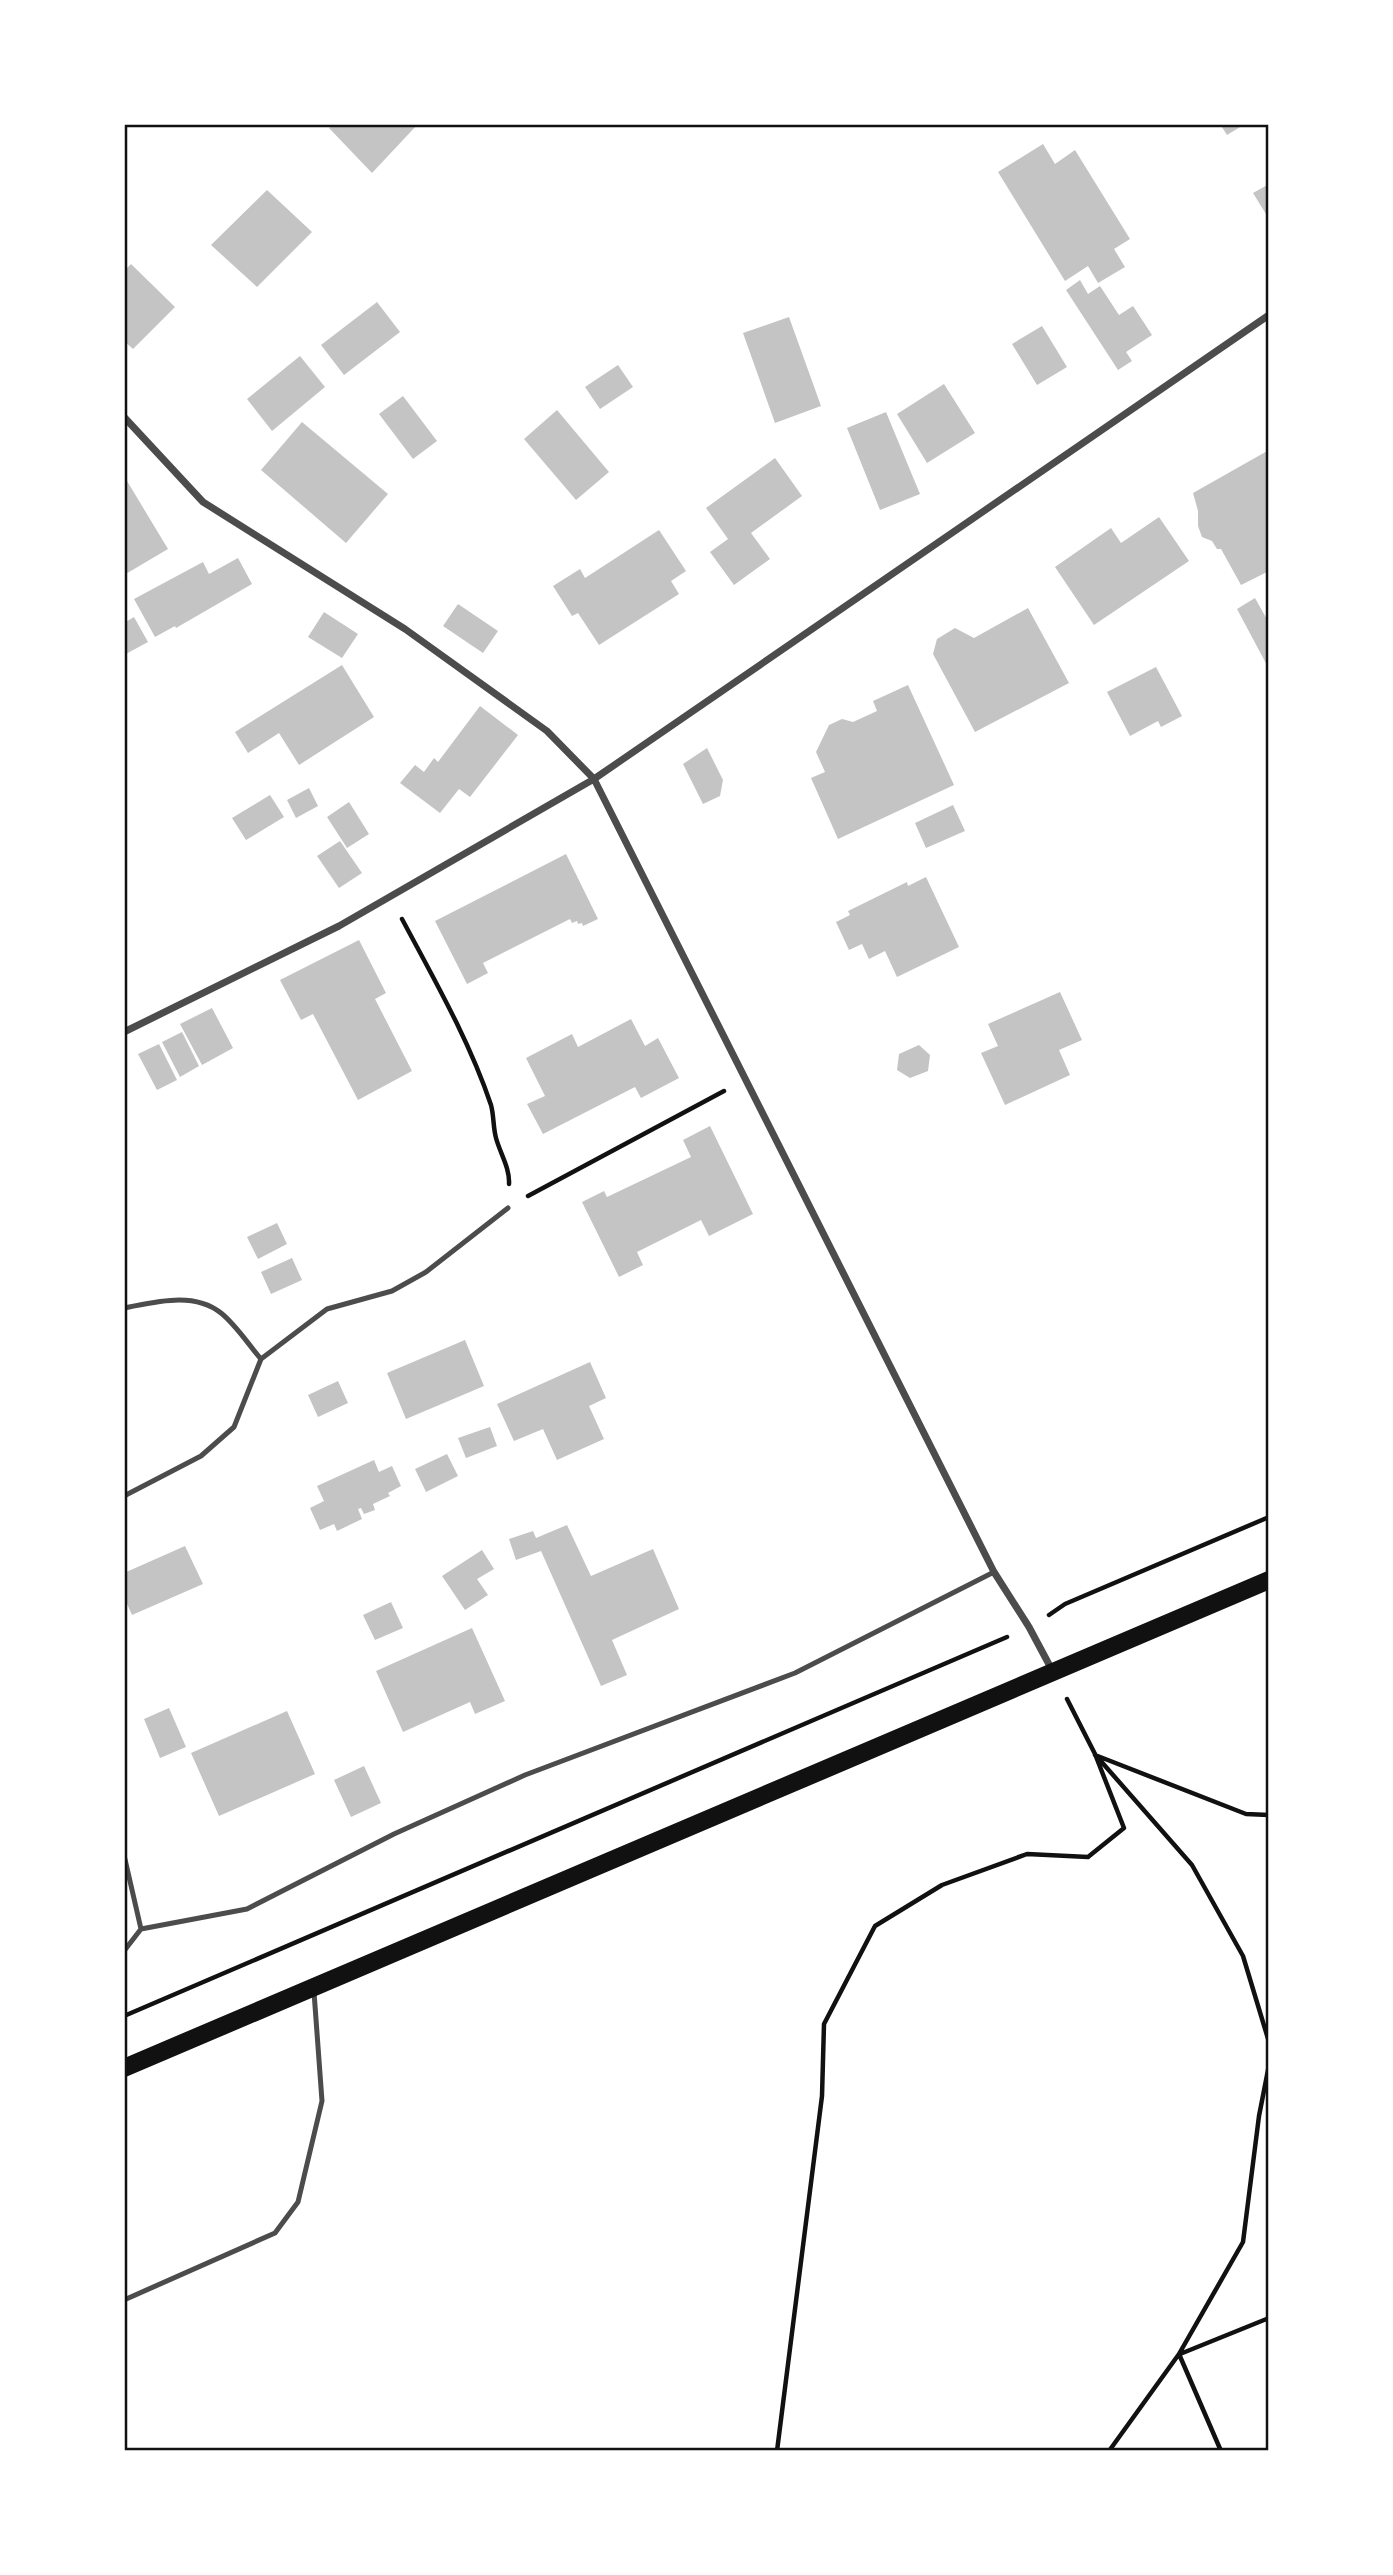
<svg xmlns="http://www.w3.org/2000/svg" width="1393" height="2575" font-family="Ubuntu,sans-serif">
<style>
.building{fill:#c4c4c4}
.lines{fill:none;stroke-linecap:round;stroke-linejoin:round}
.path{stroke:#111;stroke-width:4.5}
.service{stroke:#4c4c4c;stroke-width:5}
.minor{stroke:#4c4c4c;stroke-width:7}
.primary{stroke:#111;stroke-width:18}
.neatline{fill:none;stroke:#111;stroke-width:2.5}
</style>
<rect width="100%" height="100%" fill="#fff"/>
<path class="building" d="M 333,124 L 418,124 L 372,173 L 329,128 Z
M 1220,124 L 1245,124 L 1227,135 Z
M 1043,144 L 1055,164 L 1075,150 L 1130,239 L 1114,249 L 1125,267 L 1098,283 L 1088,266 L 1065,281 L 998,172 Z
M 1269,184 L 1269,219 L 1253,193 Z
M 267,190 L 312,232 L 257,287 L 211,245 Z
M 131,264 L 175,307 L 133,349 L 124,341 L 124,271 Z
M 1080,280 L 1088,294 L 1100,286 L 1119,315 L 1133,306 L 1152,335 L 1126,352 L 1132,361 L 1118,370 L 1066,290 Z
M 377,302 L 400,332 L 344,375 L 321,345 Z
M 789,317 L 821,406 L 775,423 L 743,333 Z
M 1042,326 L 1067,367 L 1037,385 L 1012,344 Z
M 300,356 L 325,387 L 272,431 L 247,399 Z
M 618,365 L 633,387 L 600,409 L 585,387 Z
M 944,384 L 975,433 L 927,463 L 897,414 Z
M 403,396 L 437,441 L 413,459 L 379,414 Z
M 557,410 L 609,472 L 576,500 L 524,439 Z
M 886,412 L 920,494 L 880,510 L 847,428 Z
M 302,422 L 388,494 L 346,543 L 261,470 Z
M 1269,450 L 1269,571 L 1241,585 L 1221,549 L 1217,549 L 1212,541 L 1202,537 L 1198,526 L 1198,511 L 1193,493 Z
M 775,458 L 802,496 L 751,533 L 770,559 L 734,585 L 710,552 L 728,539 L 706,508 Z
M 124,476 L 168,549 L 124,575 Z
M 1159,517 L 1189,561 L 1094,625 L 1055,567 L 1111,528 L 1121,543 Z
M 659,530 L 686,571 L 671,581 L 679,594 L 599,645 L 578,613 L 572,616 L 553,586 L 580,569 L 585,578 Z
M 238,558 L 252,584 L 176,628 L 175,626 L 155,637 L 134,599 L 203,562 L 209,574 Z
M 1255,598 L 1269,623 L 1269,669 L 1237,609 Z
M 458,604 L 498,631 L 483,653 L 443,626 Z
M 1028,608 L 1069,683 L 975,732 L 933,654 L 937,639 L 955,628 L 974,638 Z
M 324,612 L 358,634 L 342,658 L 308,637 Z
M 134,617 L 148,642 L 124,655 L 124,623 Z
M 342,665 L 374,717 L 299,765 L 279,733 L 248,753 L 235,732 Z
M 1156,667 L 1182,716 L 1161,727 L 1158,721 L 1130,736 L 1107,692 Z
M 908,685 L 954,785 L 838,839 L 811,778 L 825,772 L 816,752 L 829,725 L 842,719 L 853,722 L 877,711 L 873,701 Z
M 480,706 L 518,735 L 470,797 L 459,789 L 440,813 L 400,783 L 415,765 L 424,772 L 434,758 L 438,762 Z
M 707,748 L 723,780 L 720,796 L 703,804 L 683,764 Z
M 309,788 L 318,806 L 296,818 L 287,800 Z
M 270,795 L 284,817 L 246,840 L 232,818 Z
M 349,802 L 369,834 L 347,848 L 327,817 Z
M 953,805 L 965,831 L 926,848 L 915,823 Z
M 340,841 L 362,873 L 339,888 L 317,856 Z
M 566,854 L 598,919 L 583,926 L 582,923 L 578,924 L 577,921 L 572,923 L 570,919 L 483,963 L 488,973 L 467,984 L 435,921 Z
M 926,877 L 959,947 L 897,977 L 885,951 L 869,959 L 862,944 L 849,950 L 836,922 L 850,915 L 848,911 L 907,882 L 908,886 Z
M 359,940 L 386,993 L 375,999 L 412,1071 L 358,1100 L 313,1014 L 301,1020 L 280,980 Z
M 1060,992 L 1082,1040 L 1059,1050 L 1070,1075 L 1005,1105 L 981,1053 L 998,1046 L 988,1024 Z
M 212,1008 L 233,1048 L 202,1065 L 180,1024 Z
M 631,1019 L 645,1046 L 658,1038 L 679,1078 L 641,1098 L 635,1087 L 543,1134 L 527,1104 L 545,1096 L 526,1058 L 572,1034 L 578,1047 Z
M 182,1032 L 199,1066 L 180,1077 L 162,1042 Z
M 159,1044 L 177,1080 L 157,1090 L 138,1054 Z
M 919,1045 L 930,1055 L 928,1071 L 910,1078 L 897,1070 L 899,1054 Z
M 710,1126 L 753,1214 L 709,1236 L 701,1220 L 637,1252 L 643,1265 L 619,1277 L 582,1202 L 604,1191 L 607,1197 L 691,1157 L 683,1140 Z
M 277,1223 L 287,1244 L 258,1259 L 247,1237 Z
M 292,1258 L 302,1280 L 271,1294 L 261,1272 Z
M 465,1340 L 484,1386 L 406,1419 L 387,1373 Z
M 590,1362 L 606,1398 L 589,1406 L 604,1439 L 557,1460 L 543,1429 L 514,1441 L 497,1404 Z
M 338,1381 L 348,1403 L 318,1417 L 308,1395 Z
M 490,1427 L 497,1446 L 466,1458 L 458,1438 Z
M 447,1454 L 458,1476 L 426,1492 L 415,1469 Z
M 374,1460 L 379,1472 L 392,1466 L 401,1486 L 388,1493 L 390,1496 L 373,1504 L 375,1510 L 364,1514 L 361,1508 L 358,1509 L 362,1519 L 337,1531 L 334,1524 L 320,1530 L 310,1508 L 324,1501 L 317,1486 Z
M 567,1525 L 591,1576 L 653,1549 L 679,1609 L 612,1640 L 627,1675 L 601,1686 L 541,1551 L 516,1560 L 509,1539 L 533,1531 L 536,1538 Z
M 185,1546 L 203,1584 L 132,1615 L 124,1597 L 124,1573 Z
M 482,1550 L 494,1569 L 477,1579 L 488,1595 L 465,1610 L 442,1576 Z
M 391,1602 L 403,1628 L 375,1640 L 363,1615 Z
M 472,1628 L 505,1701 L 475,1714 L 470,1702 L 403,1732 L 376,1671 Z
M 169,1708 L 186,1747 L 160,1758 L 144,1719 Z
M 287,1711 L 315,1774 L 219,1816 L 191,1753 Z
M 364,1766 L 381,1803 L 351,1817 L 334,1780 Z"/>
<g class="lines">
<path class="path" d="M 402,919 C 434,979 469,1040 491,1105 C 494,1116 493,1127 496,1138 C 500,1153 510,1168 509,1184
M 528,1196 L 724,1091
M 1049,1615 L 1065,1604 L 1269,1517
M 1095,1755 L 1246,1814 L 1269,1815
M 1099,1759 L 1192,1865 L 1243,1956 L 1269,2042
M 124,2016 L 1007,1637
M 1179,2354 L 1243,2242 L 1259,2116 L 1269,2065
M 1180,2354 L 1269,2318
M 777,2451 L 822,2096 L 824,2024 L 875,1926 L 942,1885 L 1027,1854 L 1088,1857 L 1124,1828 L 1095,1754 L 1067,1699
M 1109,2451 L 1179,2354 L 1221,2451"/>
<path class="service" d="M 124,1308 C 155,1302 194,1291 221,1313 C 236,1325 248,1344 261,1359
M 124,1496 L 201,1456 L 234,1427 L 261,1359 L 327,1309 L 392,1291 L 426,1272 L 508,1208
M 124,1855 L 141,1929 L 124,1951
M 141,1929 L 247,1909 L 394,1834 L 525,1775 L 795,1673 L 994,1572
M 124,2300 L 275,2233 L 298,2202 L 322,2101 L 314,1992"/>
<path class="minor" d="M 124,417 L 203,502 L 405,629 L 547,731 L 594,779 L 994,1572 L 1029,1627 L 1052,1670
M 124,1032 L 339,926 L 594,779 L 1269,315"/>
<path class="primary" d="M 124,2068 L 1269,1580"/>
</g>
<rect width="1393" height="2575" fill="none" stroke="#ffffff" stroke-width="252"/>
<rect x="126" y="126" width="1141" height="2323" class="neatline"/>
</svg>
